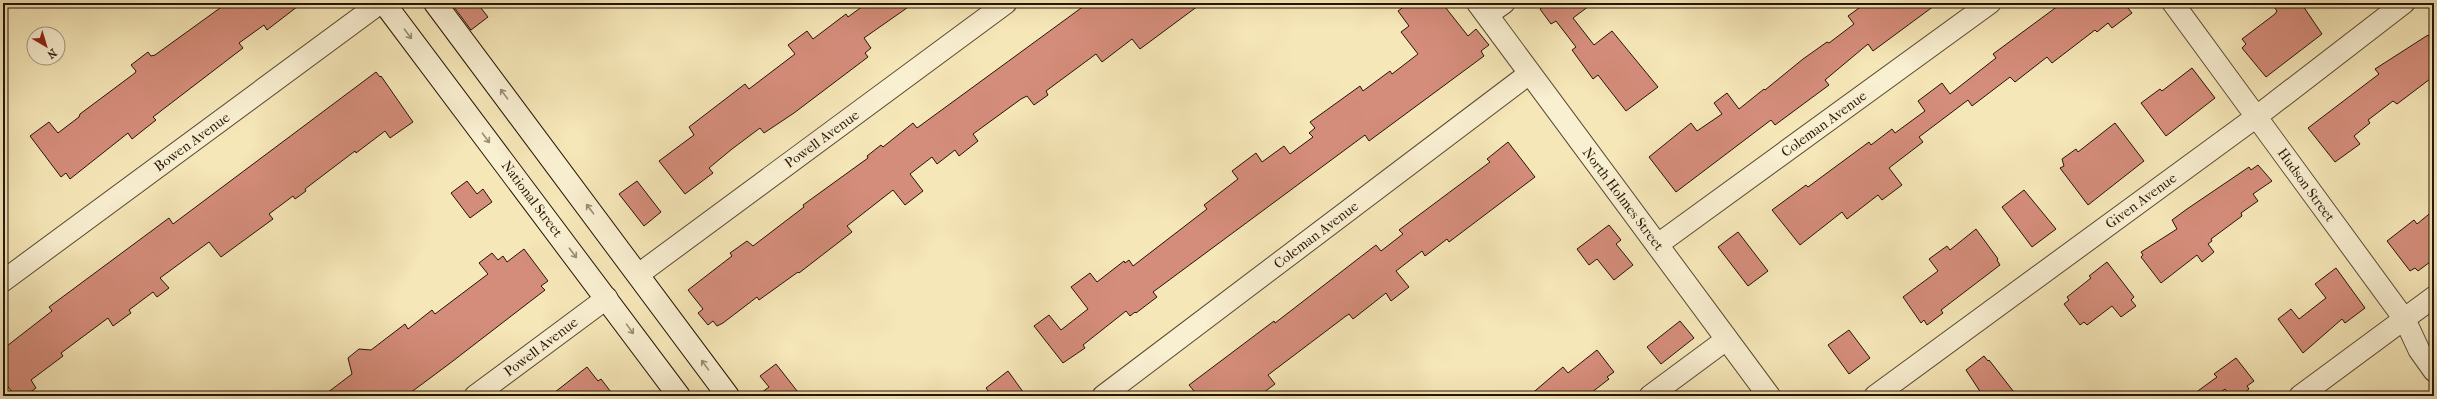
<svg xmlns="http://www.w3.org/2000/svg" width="2437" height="399" font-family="'IM FELL French Canon',serif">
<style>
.building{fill:#d58d7b;stroke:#251404}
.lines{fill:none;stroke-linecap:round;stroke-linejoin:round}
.minor-casing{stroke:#594931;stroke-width:23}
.tertiary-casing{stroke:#594931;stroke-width:24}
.secondary-casing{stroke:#251404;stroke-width:24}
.minor{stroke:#f9efd1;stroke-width:21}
.tertiary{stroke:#f9efd1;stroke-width:22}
.secondary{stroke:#f9efd1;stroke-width:22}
.oneway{stroke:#9a8c75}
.labels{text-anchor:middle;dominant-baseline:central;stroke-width:3;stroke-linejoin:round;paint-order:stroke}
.street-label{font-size:14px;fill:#251404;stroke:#f9efd1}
</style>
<rect width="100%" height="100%" fill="#f6e7b8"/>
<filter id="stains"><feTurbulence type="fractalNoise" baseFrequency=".005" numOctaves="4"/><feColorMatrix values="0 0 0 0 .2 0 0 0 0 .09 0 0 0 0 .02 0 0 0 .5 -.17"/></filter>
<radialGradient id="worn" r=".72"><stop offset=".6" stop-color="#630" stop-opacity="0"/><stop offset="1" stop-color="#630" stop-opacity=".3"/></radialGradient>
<path class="building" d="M 227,3 L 302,3 L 267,30 L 264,25 L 239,43 L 243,48 L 153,117 L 156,120 L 132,139 L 128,133 L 70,179 L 66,173 L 61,177 L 30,136 L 49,122 L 58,133 L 79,117 L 80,114 L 135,73 L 136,71 L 131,65 L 148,52 L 151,56 L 155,55 Z
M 451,3 L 477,3 L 488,17 L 471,30 Z
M 867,3 L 914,3 L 864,38 L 871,48 L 865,53 L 868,57 L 794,113 L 764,133 L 760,128 L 732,149 L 709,168 L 713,173 L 685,194 L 659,161 L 694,135 L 689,127 L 745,84 L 749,89 L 795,54 L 788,45 L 807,31 L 813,39 L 846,14 L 848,17 Z
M 1088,3 L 1202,3 L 1140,49 L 1132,39 L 1102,62 L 1096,54 L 1046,91 L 1048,95 L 1034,105 L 1027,96 L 1021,99 L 973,134 L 978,141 L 959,156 L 955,150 L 937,164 L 932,157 L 910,174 L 923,191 L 905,205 L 893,190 L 847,226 L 852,232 L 799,273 L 798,272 L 759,300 L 757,297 L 723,323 L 717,326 L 713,321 L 708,325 L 698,313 L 703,309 L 688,290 L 732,256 L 730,253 L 747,241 L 753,246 L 804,207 L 803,205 L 868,158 L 867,156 L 881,145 L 883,147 L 913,123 L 917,128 Z
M 1409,3 L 1442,3 L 1468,36 L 1476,29 L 1489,45 L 1481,51 L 1484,56 L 1369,141 L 1365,135 L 1153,292 L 1157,297 L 1136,313 L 1135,312 L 1130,316 L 1126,311 L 1083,345 L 1085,348 L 1063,363 L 1034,326 L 1049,315 L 1061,330 L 1088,309 L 1071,287 L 1090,273 L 1097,282 L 1124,261 L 1125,263 L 1129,260 L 1133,266 L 1207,209 L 1204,205 L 1238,179 L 1232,171 L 1256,153 L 1262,162 L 1284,146 L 1290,154 L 1313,137 L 1309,133 L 1315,128 L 1310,122 L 1360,86 L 1363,91 L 1390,71 L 1392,74 L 1418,54 L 1401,32 L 1409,26 L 1398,11 Z
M 1548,3 L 1593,3 L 1573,18 L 1594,45 L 1612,31 L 1658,87 L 1626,111 L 1598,75 L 1593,79 L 1572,50 L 1576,47 L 1556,21 L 1551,24 L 1540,9 Z
M 1866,3 L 1938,3 L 1873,51 L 1868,44 L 1825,80 L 1829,85 L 1775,125 L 1771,120 L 1676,192 L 1649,157 L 1691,123 L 1697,131 L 1722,114 L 1714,103 L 1727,93 L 1739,109 L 1764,89 L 1765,90 L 1803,59 L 1827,42 L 1829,43 L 1854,24 L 1848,16 Z
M 2062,3 L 2124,3 L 2132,13 L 2112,28 L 2108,23 L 2097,32 L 2095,30 L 2052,63 L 2047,57 L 2015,82 L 2010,77 L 1972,106 L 1968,100 L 1919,137 L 1923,142 L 1889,168 L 1902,185 L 1882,200 L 1878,195 L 1847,219 L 1842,212 L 1800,245 L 1772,210 L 1806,185 L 1808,187 L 1869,142 L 1871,145 L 1892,129 L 1895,133 L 1925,111 L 1918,101 L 1942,83 L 1950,94 L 1996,58 L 1993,54 Z
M 2271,3 L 2301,3 L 2322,34 L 2266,77 L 2242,48 L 2246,44 L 2242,39 L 2275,14 L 2277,11 Z
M 2428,35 L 2434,43 L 2434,76 L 2397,104 L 2393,101 L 2368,120 L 2370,123 L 2354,136 L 2360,144 L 2335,162 L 2308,128 L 2379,74 L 2375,69 Z
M 2192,68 L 2215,98 L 2166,136 L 2141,103 L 2160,89 L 2162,91 Z
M 376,72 L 380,77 L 381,76 L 413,122 L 390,138 L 385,131 L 356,153 L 355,151 L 305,189 L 306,191 L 295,199 L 293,196 L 269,214 L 273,219 L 221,257 L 209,242 L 160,278 L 169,288 L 157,297 L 153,292 L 129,310 L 131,313 L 113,326 L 108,318 L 61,353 L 63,356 L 31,380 L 36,388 L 25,396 L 15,396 L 3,380 L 3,349 L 52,311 L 49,307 L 169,218 L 173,224 Z
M 2115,123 L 2144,161 L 2088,205 L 2060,168 L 2064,166 L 2062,159 L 2076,149 L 2078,152 Z
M 1508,142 L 1535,177 L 1449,242 L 1447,239 L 1425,256 L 1422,251 L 1396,271 L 1409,287 L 1391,301 L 1386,293 L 1353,319 L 1349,314 L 1346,316 L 1268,375 L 1275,384 L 1259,396 L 1198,396 L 1189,385 L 1274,321 L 1275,323 L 1376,245 L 1381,251 L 1403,234 L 1399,230 L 1490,162 L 1487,159 Z
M 2258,165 L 2272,181 L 2253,194 L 2258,201 L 2241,213 L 2242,216 L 2211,239 L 2212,241 L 2208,244 L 2214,252 L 2202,262 L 2197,255 L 2161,283 L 2141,257 L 2143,255 L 2141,252 L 2177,229 L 2172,220 L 2187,209 L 2249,167 L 2251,170 Z
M 467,181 L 477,194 L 483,189 L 492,202 L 470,218 L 451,193 Z
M 637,181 L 661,212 L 644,226 L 619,194 Z
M 2024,190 L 2056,229 L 2032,247 L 2002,207 Z
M 2434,210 L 2434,259 L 2418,271 L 2415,268 L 2410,271 L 2387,241 L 2414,220 L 2417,224 Z
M 1609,225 L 1621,240 L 1616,244 L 1633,265 L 1614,280 L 1597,259 L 1589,265 L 1577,249 Z
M 1976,229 L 1998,259 L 1997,260 L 2000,265 L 1941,310 L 1943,313 L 1927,325 L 1924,320 L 1921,323 L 1903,297 L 1938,271 L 1929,259 L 1947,246 L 1950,250 Z
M 1738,232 L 1768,271 L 1748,286 L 1718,247 Z
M 524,249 L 548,281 L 541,286 L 545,290 L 449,364 L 406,396 L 323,396 L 352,374 L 348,358 L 359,349 L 371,350 L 405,324 L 408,329 L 432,310 L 435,314 L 488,274 L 479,263 L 492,253 L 498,260 L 503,256 L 507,262 Z
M 2107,262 L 2134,297 L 2131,300 L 2136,306 L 2121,317 L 2112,306 L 2087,325 L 2084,322 L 2080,325 L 2064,304 L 2069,300 L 2067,297 L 2091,278 L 2089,276 Z
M 2336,268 L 2365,308 L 2345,323 L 2342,319 L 2303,353 L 2278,319 L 2291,309 L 2299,319 L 2326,298 L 2315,284 Z
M 1680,321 L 1694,338 L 1661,364 L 1647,347 Z
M 1849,330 L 1870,358 L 1849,374 L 1828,345 Z
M 1597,350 L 1614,372 L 1607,377 L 1609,379 L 1587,396 L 1529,396 L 1563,367 L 1568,373 Z
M 1984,356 L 1988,361 L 1989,360 L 2017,396 L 1983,396 L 1966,370 Z
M 2236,358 L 2254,381 L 2247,386 L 2249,389 L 2240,396 L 2231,396 L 2225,389 L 2215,396 L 2191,396 L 2217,377 L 2214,374 Z
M 776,364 L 801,396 L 757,396 L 769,387 L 760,376 Z
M 587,367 L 598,381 L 601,379 L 614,396 L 550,396 Z
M 1008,371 L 1026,396 L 992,396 L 986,388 Z"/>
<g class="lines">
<defs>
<path id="minor" d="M 2173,3 L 2405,320 L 2419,350 L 2434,371
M 1487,15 L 1504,3
M 1657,245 L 1990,3
M 639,274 L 1006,3
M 3,281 L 380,3
M 475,396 L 607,298
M 1103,396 L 1530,73
M 1650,396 L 1727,339
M 1875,396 L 2256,117 L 2404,3
M 2300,396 L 2434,297"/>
<path id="tertiary" d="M 1478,3 L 1769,396"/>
<path id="secondary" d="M 384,3 L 679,396
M 435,3 L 728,396"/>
</defs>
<use href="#minor" class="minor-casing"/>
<use href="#tertiary" class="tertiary-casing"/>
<use href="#secondary" class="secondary-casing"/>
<use href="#minor" class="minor"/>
<use href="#tertiary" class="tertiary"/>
<use href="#secondary" class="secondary"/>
</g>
<defs><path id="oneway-shaft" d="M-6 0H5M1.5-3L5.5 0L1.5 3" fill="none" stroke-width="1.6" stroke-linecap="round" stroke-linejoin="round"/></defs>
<g class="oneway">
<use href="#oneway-shaft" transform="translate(408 34) rotate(53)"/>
<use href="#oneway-shaft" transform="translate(504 94) rotate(-127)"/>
<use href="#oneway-shaft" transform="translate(486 138) rotate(53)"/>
<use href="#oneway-shaft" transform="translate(590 209) rotate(-127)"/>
<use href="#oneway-shaft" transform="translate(573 253) rotate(53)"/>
<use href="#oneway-shaft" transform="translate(630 329) rotate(54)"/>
<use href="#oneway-shaft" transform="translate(705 365) rotate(-126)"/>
</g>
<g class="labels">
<g class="street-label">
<text transform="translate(1824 124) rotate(-36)">Coleman Avenue</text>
<text transform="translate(822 139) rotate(-36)">Powell Avenue</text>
<text transform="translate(192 142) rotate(-36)">Bowen Avenue</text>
<text transform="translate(2306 185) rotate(54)">Hudson Street</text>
<text transform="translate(532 199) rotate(53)">National Street</text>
<text transform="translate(1623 199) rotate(53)">North Holmes Street</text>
<text transform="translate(2141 201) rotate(-36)">Given Avenue</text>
<text transform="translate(1316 235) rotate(-37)">Coleman Avenue</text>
<text transform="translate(541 347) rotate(-37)">Powell Avenue</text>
</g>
</g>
<rect width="2437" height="399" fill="none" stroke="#f6e7b8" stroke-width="16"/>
<rect x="4" y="4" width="2429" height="391" fill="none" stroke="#251404" stroke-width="2"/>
<rect x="8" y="8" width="2421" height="383" fill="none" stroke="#251404"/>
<g transform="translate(46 46) rotate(142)"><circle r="19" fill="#f9efd1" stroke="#a4977f"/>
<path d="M0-3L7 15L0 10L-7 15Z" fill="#8f2418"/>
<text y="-6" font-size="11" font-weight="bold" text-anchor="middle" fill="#251404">N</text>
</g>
<rect width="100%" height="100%" filter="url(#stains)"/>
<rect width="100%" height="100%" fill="url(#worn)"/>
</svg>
